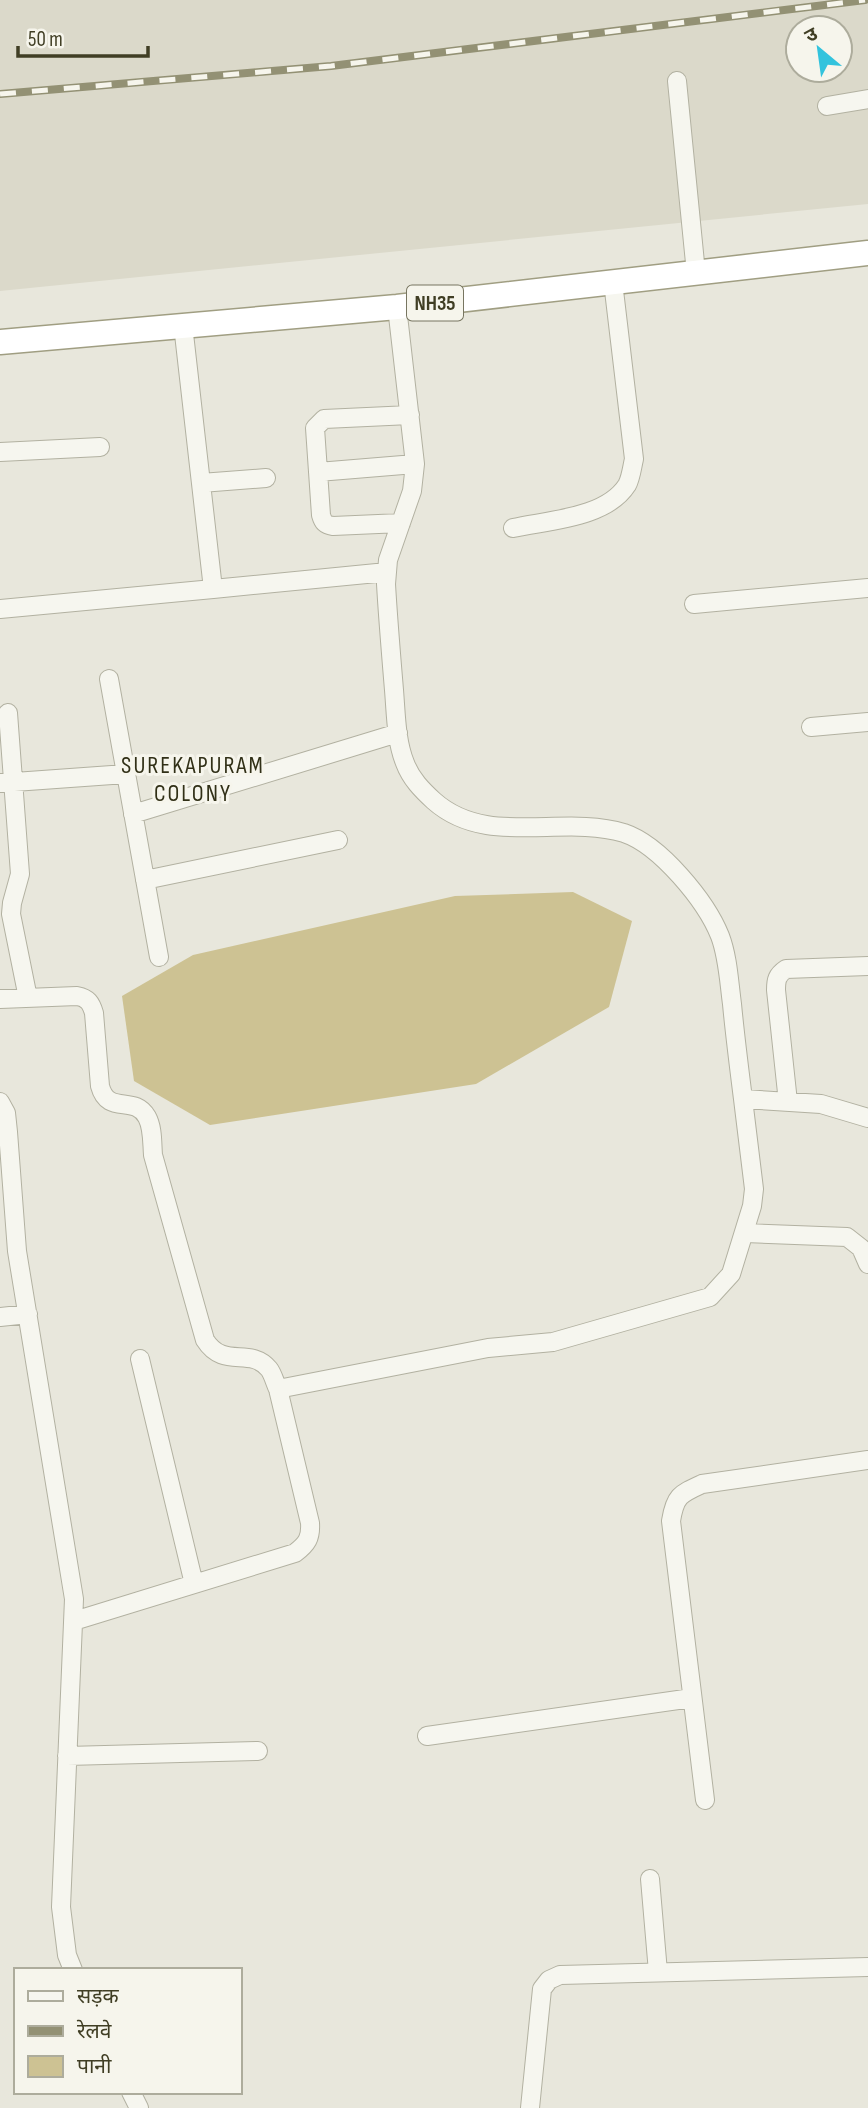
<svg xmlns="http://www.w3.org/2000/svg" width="868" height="2108" font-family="'Sofia Sans Condensed','Noto Sans Devanagari',sans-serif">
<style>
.built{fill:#dbd9ca;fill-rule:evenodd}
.water{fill:#cdc293}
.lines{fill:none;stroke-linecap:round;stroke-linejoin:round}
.minor-casing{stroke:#b2b1a1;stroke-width:20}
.highway-casing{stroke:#a09e82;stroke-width:27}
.minor{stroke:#f6f6ef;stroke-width:18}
.highway{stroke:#fff;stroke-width:24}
.rail-casing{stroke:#939174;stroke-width:8}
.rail{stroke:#f6f5ec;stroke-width:5;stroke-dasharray:16;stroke-linecap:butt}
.labels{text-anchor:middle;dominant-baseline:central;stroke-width:6;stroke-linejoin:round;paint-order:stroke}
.shield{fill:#f6f5ec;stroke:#777560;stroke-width:2}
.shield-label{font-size:21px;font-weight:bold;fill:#403e24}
.neighbourhood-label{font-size:24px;letter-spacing:2px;fill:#313017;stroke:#f6f5ec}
</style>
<rect width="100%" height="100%" fill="#e8e7dc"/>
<path class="built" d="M 0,0 L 868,0 L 868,204 L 0,291 ZM 798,28 L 840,28 L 840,70 L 798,70 Z"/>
<path class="water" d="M 573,892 L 632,921 L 609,1007 L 476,1084 L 210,1125 L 134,1081 L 122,996 L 193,955 L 455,896 Z"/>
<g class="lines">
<defs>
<path id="minor" d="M 677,81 L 696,273
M 827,106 L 868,99
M 397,307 L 415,464 L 412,491 L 388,560 L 386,584 C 388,619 391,654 394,690 C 396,714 396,741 405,763 C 411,779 422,790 434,801 C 487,848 562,814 624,833 C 660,845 706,901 720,936 C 728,957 729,982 732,1004 C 735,1036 739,1067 743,1099 L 821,1104 L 868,1118
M 0,452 L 100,447
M 318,472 L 415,464
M 201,483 L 266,478
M 401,523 L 333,526 C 325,525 323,522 321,515 L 315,428 L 324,419 L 410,415
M 513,528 C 549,520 606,518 627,485 C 631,478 632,467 634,459 L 613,282
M 213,589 L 387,572
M 694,604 L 868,588
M 0,609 L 213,589 L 183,325
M 109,679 L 159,957
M 8,713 L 20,874 L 12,903 L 11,914 L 28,998
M 811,727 L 868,722
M 0,783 L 126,774
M 133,814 L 398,733
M 145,880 L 338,840
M 0,999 L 77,996 C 88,998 91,1003 94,1013 L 100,1086 C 108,1116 134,1094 147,1117 C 153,1128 152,1143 153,1155 L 205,1340 C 224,1370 250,1346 269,1369 C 273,1374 275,1383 278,1389 L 488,1348 L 553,1342 L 710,1297 L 731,1274 L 752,1206 L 754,1189 L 743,1099
M 0,1102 L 6,1113 L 8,1132 L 17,1251 L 74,1599 L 61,1907 L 67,1955 L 73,1970
M 788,1102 L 776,990 C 776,980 777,975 786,969 L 868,966
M 745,1233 L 847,1237 L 861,1248 L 868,1264
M 0,1317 L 28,1314
M 140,1359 L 194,1584
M 74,1621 L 295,1553 C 307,1544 311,1538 310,1523 L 278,1389
M 427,1736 L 692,1698
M 67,1756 L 258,1751
M 705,1800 L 671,1521 C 675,1496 680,1494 702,1484 L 868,1460
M 650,1879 L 658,1972
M 131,2092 L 139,2108
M 530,2108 L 542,1989 L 549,1980 L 560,1975 L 868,1967"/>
<path id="highway" d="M 0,342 L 397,307 L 868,253"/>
</defs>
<use href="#minor" class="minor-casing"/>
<use href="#highway" class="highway-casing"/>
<use href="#minor" class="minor"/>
<use href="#highway" class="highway"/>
<defs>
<path id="rail" d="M 0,94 L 331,66 L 865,0"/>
</defs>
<use href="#rail" class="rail-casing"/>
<use href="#rail" class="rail"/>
</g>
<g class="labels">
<rect class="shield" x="407" y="285.5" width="56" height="35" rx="5"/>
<g class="shield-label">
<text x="435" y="303">NH35</text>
</g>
<g class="neighbourhood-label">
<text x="193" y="765">SUREKAPURAM<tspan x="193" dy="28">COLONY</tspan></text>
</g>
</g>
<rect x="14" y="1968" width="228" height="126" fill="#f6f5ec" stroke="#adac9c" stroke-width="2"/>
<rect x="28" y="1991" width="35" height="10" fill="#f6f6ef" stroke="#adac9c" stroke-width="2"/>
<text x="77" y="2003" font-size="21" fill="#403e24">सड़क</text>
<rect x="28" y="2026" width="35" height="10" fill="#939174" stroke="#adac9c" stroke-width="2"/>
<text x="77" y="2038" font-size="21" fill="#403e24">रेलवे</text>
<rect x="28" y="2056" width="35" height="21" fill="#cdc293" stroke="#adac9c" stroke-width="2"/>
<text x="77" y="2073" font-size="21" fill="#403e24">पानी</text>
<g transform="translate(819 49) rotate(331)"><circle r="33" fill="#f6f5ec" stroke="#adac9c" stroke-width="2"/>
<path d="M0-5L12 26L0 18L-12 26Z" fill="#32c3dd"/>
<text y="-10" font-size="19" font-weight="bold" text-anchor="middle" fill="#403e24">उ</text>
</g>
<path d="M18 46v10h130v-10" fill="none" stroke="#403e24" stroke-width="3.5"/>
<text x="28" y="46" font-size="21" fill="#403e24" stroke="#f6f5ec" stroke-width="5" paint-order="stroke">50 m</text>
</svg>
